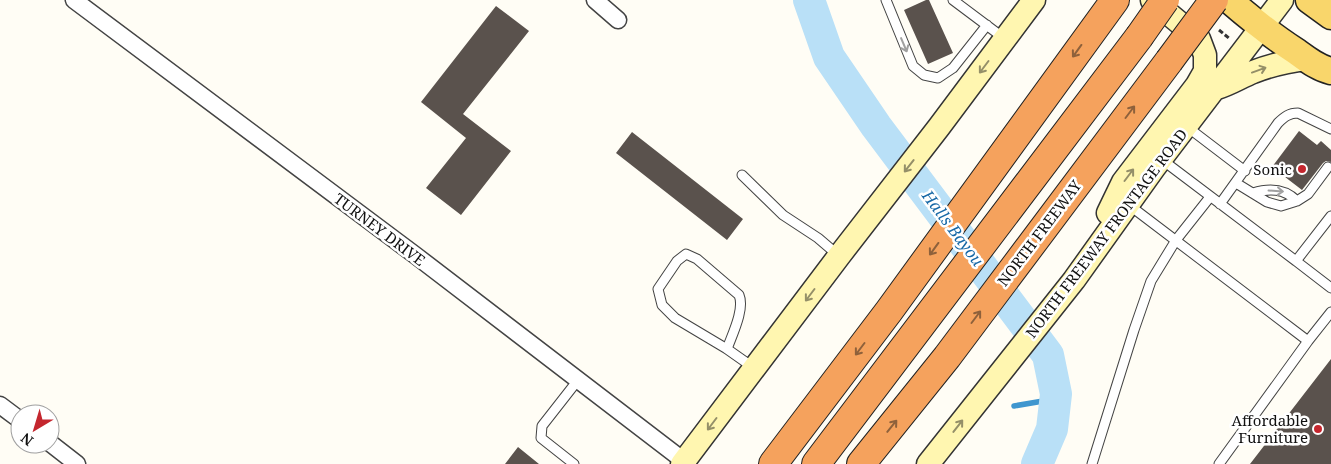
<svg xmlns="http://www.w3.org/2000/svg" width="1331" height="464" font-family="'Noto Serif',serif">
<style>
.lines{fill:none;stroke-linecap:round;stroke-linejoin:round}
.stream{stroke:#3f96cf;stroke-width:5.5}
.river{stroke:#b9e0f7;stroke-width:32}
.building{fill:#5a524d}
.lane-casing{stroke:#444;stroke-width:11}
.street-casing{stroke:#444;stroke-width:19}
.secondary-casing{stroke:#333;stroke-width:25}
.primary-casing{stroke:#222;stroke-width:29}
.highway-casing{stroke:#222;stroke-width:30}
.path{stroke:#333;stroke-width:3;stroke-dasharray:5 2.5;stroke-linecap:butt}
.lane{stroke:#fff;stroke-width:9}
.street{stroke:#fff;stroke-width:16}
.secondary{stroke:#fff6b0;stroke-width:22}
.primary{stroke:#f9d66b;stroke-width:26}
.highway{stroke:#f5a25d;stroke-width:28}
.highway-bridge-casing{stroke:#222;stroke-width:30;stroke-linecap:butt}
.highway-bridge{stroke:#f5a25d;stroke-width:28}
.oneway{stroke:#a0a0a0}
.oneway2{stroke:#8e613b}
.oneway3{stroke:#948f68}
.poi-dot{fill:#c4262e;stroke:#fff;stroke-width:2}
.labels{text-anchor:middle;dominant-baseline:central;stroke-width:5;stroke-linejoin:round;paint-order:stroke}
.poi-label{font-size:15px;fill:#111;stroke:#fff;text-anchor:end}
.street-label{font-size:15px;fill:#111;stroke:#fff}
.water-label{font-size:16px;font-style:italic;fill:#1768a6;stroke:#fff}
</style>
<rect width="100%" height="100%" fill="#fffdf5"/>
<g class="lines">
<path class="stream" d="M 1014,406 L 1055,399"/>
<path class="river" d="M 809,0 L 829,57 L 876,126 L 1048,355 L 1056,394 L 1052,429 L 1037,464"/>
</g>
<path class="building" d="M 926,0 L 929,0 L 953,53 L 928,64 L 904,10 Z
M 496,6 L 529,31 L 463,114 L 511,151 L 461,215 L 426,188 L 466,138 L 421,102 Z
M 1299,131 L 1317,145 L 1321,141 L 1331,150 L 1331,162 L 1326,161 L 1323,163 L 1302,190 L 1272,167 Z
M 632,132 L 743,219 L 727,240 L 616,153 Z
M 1331,359 L 1331,464 L 1250,464 Z
M 518,447 L 539,464 L 505,464 Z"/>
<g class="lines">
<defs>
<path id="lane" d="M 886,0 L 913,66 L 924,75 L 938,78 L 953,68 L 987,25
M 953,0 L 1005,39
M 1186,126 L 1245,171
M 1161,159 L 1296,261 L 1331,216
M 742,175 L 783,215 L 818,238 L 839,256
M 1236,183 L 1267,202 L 1281,206 L 1297,201 L 1308,194 L 1328,167
M 1253,193 C 1269,188 1284,188 1297,201
M 1220,204 L 1278,123 C 1284,117 1289,113 1298,113 L 1331,129
M 1129,205 L 1308,341 L 1219,464
M 1296,261 L 1331,288
M 1308,341 L 1331,312
M 727,349 C 732,335 745,309 739,295 L 697,259 L 686,254 L 677,261 L 658,289 L 662,305 L 675,318 L 727,349 L 754,368
M 574,464 L 541,438 L 542,426 L 578,380
M 1092,464 L 1134,330 L 1151,281 L 1176,240 L 1210,197"/>
<path id="street" d="M 74,0 L 415,255 L 684,461
M 595,0 L 618,20
M 0,405 L 20,420
M 50,443 L 77,464"/>
<path id="secondary" d="M 1217,88 C 1230,84 1241,77 1253,72 C 1271,65 1288,61 1307,59
M 1108,213 L 1123,182 L 1197,85 L 1205,71 L 1205,55 L 1199,39 L 1152,0
M 682,464 L 839,256 L 939,127 L 1034,0
M 928,464 L 1074,280 L 1154,168 L 1282,0"/>
<path id="primary" d="M 1229,0 C 1251,19 1272,36 1297,52 C 1308,60 1318,68 1331,71
M 1309,0 L 1331,16"/>
<path id="highway" d="M 773,464 L 889,311 L 1115,0
M 816,464 L 1139,37
M 861,464 L 947,357 L 1169,61"/>
</defs>
<use href="#lane" class="lane-casing"/>
<use href="#street" class="street-casing"/>
<use href="#secondary" class="secondary-casing"/>
<use href="#primary" class="primary-casing"/>
<use href="#highway" class="highway-casing"/>
<path class="path" d="M 1219,30 L 1230,39"/>
<use href="#lane" class="lane"/>
<use href="#street" class="street"/>
<use href="#secondary" class="secondary"/>
<use href="#primary" class="primary"/>
<use href="#highway" class="highway"/>
<defs>
<path id="highway-bridge" d="M 1139,37 L 1165,0
M 1169,61 L 1214,0"/>
</defs>
<use href="#highway-bridge" class="highway-bridge-casing"/>
<use href="#highway-bridge" class="highway-bridge"/>
</g>
<defs><path id="oneway-shaft" d="M-6 0H5M1.5-3L5.5 0L1.5 3" fill="none" stroke-width="1.6" stroke-linecap="round" stroke-linejoin="round" transform="scale(1.25)"/></defs>
<g class="oneway">
<use href="#oneway-shaft" transform="translate(904 45) rotate(67)"/>
<use href="#oneway-shaft" transform="translate(1276 191) rotate(4)"/>
</g>
<g class="oneway2">
<use href="#oneway-shaft" transform="translate(1077 51) rotate(126)"/>
<use href="#oneway-shaft" transform="translate(1130 112) rotate(-53)"/>
<use href="#oneway-shaft" transform="translate(934 249) rotate(126)"/>
<use href="#oneway-shaft" transform="translate(976 317) rotate(-53)"/>
<use href="#oneway-shaft" transform="translate(860 349) rotate(127)"/>
<use href="#oneway-shaft" transform="translate(892 426) rotate(-51)"/>
</g>
<g class="oneway3">
<use href="#oneway-shaft" transform="translate(984 67) rotate(127)"/>
<use href="#oneway-shaft" transform="translate(1259 70) rotate(-20)"/>
<use href="#oneway-shaft" transform="translate(909 166) rotate(128)"/>
<use href="#oneway-shaft" transform="translate(1129 175) rotate(-53)"/>
<use href="#oneway-shaft" transform="translate(810 295) rotate(127)"/>
<use href="#oneway-shaft" transform="translate(712 424) rotate(127)"/>
<use href="#oneway-shaft" transform="translate(958 426) rotate(-52)"/>
</g>
<g class="poi-dot">
<circle cx="1302" cy="169" r="5"/>
<circle cx="1318" cy="429" r="5"/>
</g>
<g class="labels">
<g class="poi-label">
<text x="1292" y="169">Sonic</text>
<text x="1308" y="420">Affordable<tspan x="1308" dy="17">Furniture</tspan></text>
</g>
<g class="street-label">
<text transform="translate(380 229) rotate(37)">TURNEY DRIVE</text>
<text transform="translate(1039 233) rotate(-53)">NORTH FREEWAY</text>
<text transform="translate(1106 233) rotate(-53)">NORTH FREEWAY FRONTAGE ROAD</text>
</g>
<g class="water-label">
<text transform="translate(953 228) rotate(53)">Halls Bayou</text>
</g>
</g>
<g transform="translate(35 429) rotate(218)"><circle r="24" fill="#ffffff" stroke="#a0a0a0"/>
<path d="M0-4L9 19L0 12L-9 19Z" fill="#c4262e"/>
<text y="-8" font-size="14" font-weight="bold" text-anchor="middle" fill="#111111">N</text>
</g>
</svg>
